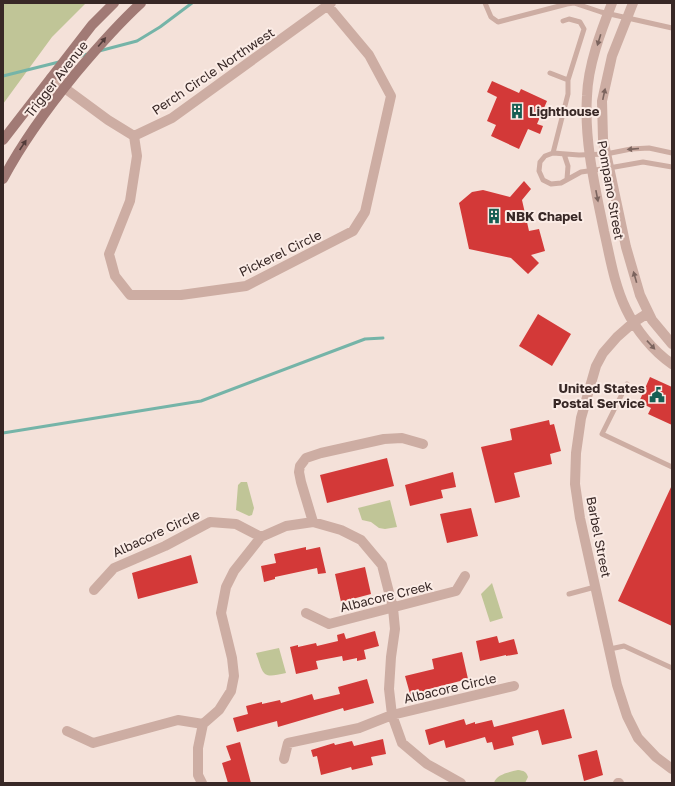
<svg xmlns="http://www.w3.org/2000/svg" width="675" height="786" font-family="'Golos Text',sans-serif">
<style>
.green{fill:#c0c597}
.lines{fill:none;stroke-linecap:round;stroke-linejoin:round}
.stream{stroke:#75b4a8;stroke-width:3}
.building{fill:#d33938}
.lane{stroke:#cdada3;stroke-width:5}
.street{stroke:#cdada3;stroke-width:10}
.secondary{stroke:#a17a75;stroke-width:10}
.oneway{fill:#7b645e}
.oneway2{fill:#523c3a}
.labels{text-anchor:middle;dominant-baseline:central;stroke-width:4;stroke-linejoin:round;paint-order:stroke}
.street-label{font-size:13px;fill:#382826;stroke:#fbece6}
.poi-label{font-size:13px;font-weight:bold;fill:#382826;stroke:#fbece6;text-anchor:start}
</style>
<rect width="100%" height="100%" fill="#f4e1d9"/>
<path class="green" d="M 3,3 L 86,3 L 52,37 L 3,104 Z
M 241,482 L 247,482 L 254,508 L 252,515 L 249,516 L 236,510 L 238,485 Z
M 390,500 L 397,527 L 385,529 L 379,528 L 371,522 L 362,520 L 358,508 Z
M 492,583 L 503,618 L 490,622 L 481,594 Z
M 279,648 L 286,673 C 261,679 264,675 256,653 Z
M 518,770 C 524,771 526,771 528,777 L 525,783 L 494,783 C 496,774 510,772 518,770 Z"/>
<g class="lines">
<path class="stream" d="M 99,51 L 137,41 L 160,27 L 192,3
M 70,59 L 88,54
M 3,76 L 59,62
M 3,433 L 201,401 L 365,339 L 383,338"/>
</g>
<path class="building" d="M 492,81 L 519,93 L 521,89 L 547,101 L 537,124 L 543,126 L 540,134 L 528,129 L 519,149 L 491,136 L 496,125 L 487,121 L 497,97 L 487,92 Z
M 524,181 L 531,189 L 522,200 L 529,231 L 539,229 L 545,251 L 531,255 L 539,263 L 528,274 L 511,258 L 469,249 L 459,203 L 472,192 L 483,190 L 510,197 Z
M 538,314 L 571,334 L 552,366 L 519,346 Z
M 650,377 L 672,387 L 672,425 L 648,414 L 651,408 L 639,402 Z
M 549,420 L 550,425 L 554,424 L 561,451 L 550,454 L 552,464 L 514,473 L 520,497 L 495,503 L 481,447 L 512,440 L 510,429 Z
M 387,458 L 394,486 L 327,503 L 320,475 Z
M 453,472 L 456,487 L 441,490 L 443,498 L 410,506 L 405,485 Z
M 672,485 L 672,626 L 618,601 Z
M 471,508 L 478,536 L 447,543 L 440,514 Z
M 306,547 L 306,550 L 320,547 L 326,573 L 318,574 L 317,568 L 275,577 L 275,579 L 264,582 L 261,566 L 276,563 L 274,554 Z
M 191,555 L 198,583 L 138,599 L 132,573 Z
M 365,567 L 371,594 L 341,602 L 335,574 Z
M 375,631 L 379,646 L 364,650 L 366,659 L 357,661 L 357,658 L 343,661 L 342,656 L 316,661 L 318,669 L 296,674 L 290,647 L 298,645 L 298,647 L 316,643 L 317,646 L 338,641 L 337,635 L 344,633 L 346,639 Z
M 497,636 L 499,643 L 514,639 L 518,654 L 506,656 L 506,655 L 480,661 L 476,641 Z
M 462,652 L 468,679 L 429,689 L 430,696 L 412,701 L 405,676 L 434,669 L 432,659 Z
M 367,679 L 374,703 L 344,711 L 343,708 L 278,727 L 277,721 L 237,732 L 233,718 L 248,714 L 246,706 L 262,702 L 262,704 L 280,700 L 281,703 L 312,694 L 314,700 L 340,694 L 338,687 Z
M 564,709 L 572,738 L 542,745 L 538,730 L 512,737 L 514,745 L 494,750 L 492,742 L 487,743 L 485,737 L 446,748 L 444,740 L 429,745 L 425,730 L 464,719 L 466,725 L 475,722 L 475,724 L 492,720 L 494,727 Z
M 383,739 L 386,754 L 371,757 L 373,765 L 352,770 L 351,767 L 321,775 L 317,756 L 313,757 L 311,750 L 334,743 L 335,745 L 352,741 L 354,746 Z
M 240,742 L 251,783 L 228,783 L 222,763 L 231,760 L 226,746 Z
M 597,750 L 603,775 L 584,781 L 578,755 Z"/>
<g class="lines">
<path class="lane" d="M 485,3 L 491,17 L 498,22 L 567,4 L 574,3 L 601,12 L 672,28
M 550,73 L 568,80
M 553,153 L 568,94 L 568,80 L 584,29 L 580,22 L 569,19 L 563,21
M 672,153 L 649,148 L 631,149 L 606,154 L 579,155 L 553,153 L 545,156 L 540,162 L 539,171 L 543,180 L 551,184 L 561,183 L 581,172 L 609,168 L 643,162 L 672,167
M 564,154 L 568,166 L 567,179
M 627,384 L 602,434 L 672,467
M 569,594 L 595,587
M 610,649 L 624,646 L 672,668"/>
<path class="street" d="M 612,3 C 601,31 588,65 587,96 C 584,141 595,187 604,231 C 610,257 614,284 626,309 C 636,330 653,351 672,364
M 633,3 L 612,56 L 602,101 L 603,139 L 626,247 L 640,295 L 652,320 L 672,344
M 51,78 L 108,120 L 134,136
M 134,136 L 137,156 L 130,201 L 109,254 L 115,276 L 130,295 L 181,295 L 246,286 L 353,231 L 365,212 L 391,96 L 369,55 L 328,6
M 134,136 L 172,118 L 331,3
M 648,313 L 634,322 L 617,337 L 603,353 L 596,366 L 581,418 L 576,453 L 575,484 L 580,518 L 617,685 L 627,716 L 638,738 L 656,757 L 672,769
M 313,522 L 301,482 L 299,472 L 300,466 L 306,458 L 321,453 L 384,439 L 402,438 L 423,444
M 94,590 L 114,568 L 165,546 L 210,522 L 236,524 L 261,537
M 306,613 L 329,624 L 456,591 L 465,576
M 67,731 L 93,743 L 178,720 L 203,724
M 284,759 L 288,743 L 359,728 L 392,715 L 514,686
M 202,783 L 198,775 L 198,748 L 203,724 L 219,710 L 231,691 L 234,676 L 232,658 L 221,613 L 226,587 L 234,571 L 261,537 L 286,526 L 313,522 L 341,530 L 361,540 L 382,565 L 393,608 L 395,629 L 391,657 L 389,689 L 392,715 L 402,743 L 427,764 L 461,783
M 618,783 L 619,783"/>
<path class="secondary" d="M 3,140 L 92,25 L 114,3
M 3,179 C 23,141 49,106 76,73 C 97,48 117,25 141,3"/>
</g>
<defs><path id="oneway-solid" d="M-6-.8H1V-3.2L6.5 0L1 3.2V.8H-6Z"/></defs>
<g class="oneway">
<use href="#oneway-solid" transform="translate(599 40) rotate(107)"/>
<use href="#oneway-solid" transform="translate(604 94) rotate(-78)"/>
<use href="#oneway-solid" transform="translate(633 149) rotate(175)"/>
<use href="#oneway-solid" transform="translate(597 196) rotate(79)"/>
<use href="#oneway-solid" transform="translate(635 277) rotate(-106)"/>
<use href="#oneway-solid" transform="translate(651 345) rotate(47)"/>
</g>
<g class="oneway2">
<use href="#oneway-solid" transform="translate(102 42) rotate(-50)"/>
<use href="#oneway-solid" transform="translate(23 145) rotate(-56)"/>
</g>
<defs>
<symbol id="building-bare" viewBox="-9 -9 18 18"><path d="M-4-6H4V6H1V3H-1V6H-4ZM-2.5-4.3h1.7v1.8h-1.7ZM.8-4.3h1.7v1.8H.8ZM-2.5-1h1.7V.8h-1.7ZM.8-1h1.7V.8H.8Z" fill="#175e52" stroke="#fbece6" stroke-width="2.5" paint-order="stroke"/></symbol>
<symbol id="civic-bare" viewBox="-9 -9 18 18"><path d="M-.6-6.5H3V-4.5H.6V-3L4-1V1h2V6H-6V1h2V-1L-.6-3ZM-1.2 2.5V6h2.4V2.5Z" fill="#175e52" stroke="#fbece6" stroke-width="2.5" paint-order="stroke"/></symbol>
</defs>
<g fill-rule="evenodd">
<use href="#building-bare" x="506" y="100" width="22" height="22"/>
<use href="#building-bare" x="483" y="205" width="22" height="22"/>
<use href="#civic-bare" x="646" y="384" width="22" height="22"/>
</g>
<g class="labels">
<g class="street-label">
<text transform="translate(213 71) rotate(-34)">Perch Circle Northwest</text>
<text transform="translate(56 79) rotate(-52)">Trigger Avenue</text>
<text transform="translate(611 190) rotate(80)">Pompano Street</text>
<text transform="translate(280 253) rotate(-26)">Pickerel Circle</text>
<text transform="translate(156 533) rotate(-25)">Albacore Circle</text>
<text transform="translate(599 537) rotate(79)">Barbel Street</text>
<text transform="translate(386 596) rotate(-14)">Albacore Creek</text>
<text transform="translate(450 688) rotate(-13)">Albacore Circle</text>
</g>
<g class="poi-label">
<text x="529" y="111">Lighthouse</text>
<text x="506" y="216">NBK Chapel</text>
<text x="645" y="388" text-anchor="end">United States<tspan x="645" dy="15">Postal Service</tspan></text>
</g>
</g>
<rect width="675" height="786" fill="none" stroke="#382826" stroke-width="8"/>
</svg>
